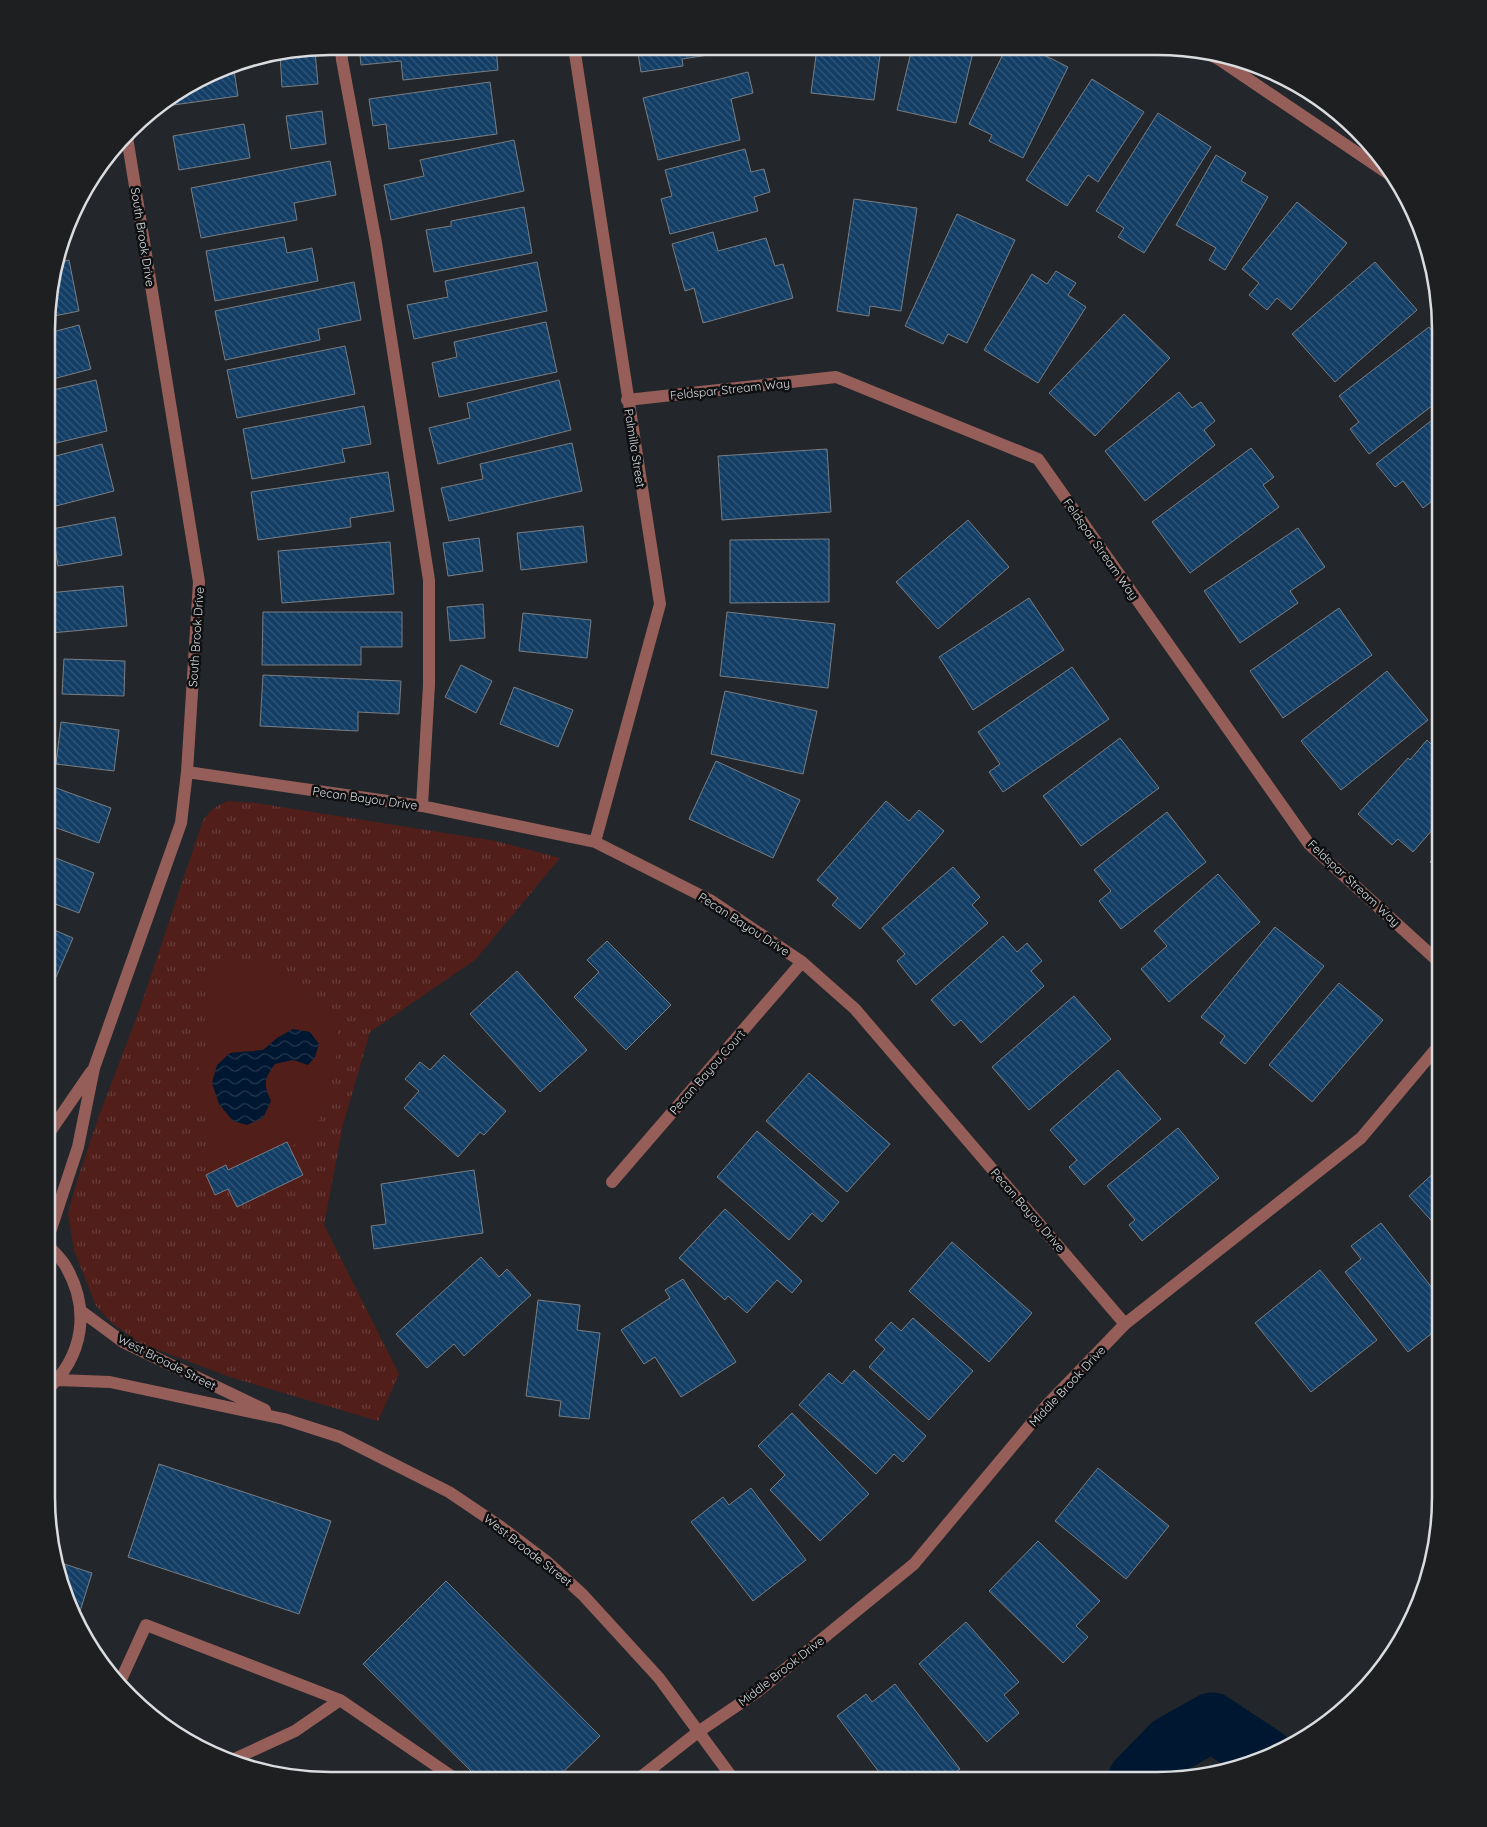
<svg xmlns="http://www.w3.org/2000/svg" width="1487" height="1827" font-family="Quicksand,sans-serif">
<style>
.grass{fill:url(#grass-tufts)}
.garden{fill:#511e1a}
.water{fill:url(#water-waves)}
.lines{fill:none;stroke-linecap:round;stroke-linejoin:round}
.river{stroke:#001731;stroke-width:59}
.building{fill:url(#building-back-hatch);stroke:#797d82}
.minor{stroke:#955e58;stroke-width:12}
.labels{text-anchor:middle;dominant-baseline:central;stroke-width:5;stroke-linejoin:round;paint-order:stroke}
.street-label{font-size:12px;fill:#dadcdf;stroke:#0e0f11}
.rim{fill:none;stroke:#dadcdf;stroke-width:2.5}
</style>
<defs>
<pattern id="grass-tufts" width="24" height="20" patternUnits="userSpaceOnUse" patternTransform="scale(1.25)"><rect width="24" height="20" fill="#511e1a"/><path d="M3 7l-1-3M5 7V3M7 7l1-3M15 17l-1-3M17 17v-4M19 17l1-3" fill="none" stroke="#693e3b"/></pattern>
<pattern id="water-waves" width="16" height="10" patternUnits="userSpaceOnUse" patternTransform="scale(1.25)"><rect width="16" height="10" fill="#001731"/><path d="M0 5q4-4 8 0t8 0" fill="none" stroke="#25384e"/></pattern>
<pattern id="building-back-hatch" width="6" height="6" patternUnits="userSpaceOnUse" patternTransform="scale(1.25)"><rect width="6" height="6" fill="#123d64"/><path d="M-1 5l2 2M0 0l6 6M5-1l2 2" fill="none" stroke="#34587a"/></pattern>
</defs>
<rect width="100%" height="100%" fill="#23262a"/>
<path class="grass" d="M 228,801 L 256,803 L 496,841 L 560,858 L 475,960 L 370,1032 L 343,1125 L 324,1225 L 399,1374 L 378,1421 L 230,1377 L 140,1343 L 112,1323 L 96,1306 L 74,1250 L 68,1214 L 76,1184 L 97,1121 L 139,1011 L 202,823 C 208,811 216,806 228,801 Z"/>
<path class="garden" d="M 235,960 L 255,962 L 274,967 L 317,995 L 338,1031 L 337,1053 L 316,1129 L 305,1139 L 289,1147 L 303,1175 L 237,1207 L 228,1189 L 215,1195 L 206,1175 L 206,1146 L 210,1130 L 196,1092 L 197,1073 L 204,1057 L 215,1042 L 205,1020 L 201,1004 L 213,978 Z"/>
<path class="water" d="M 293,1029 L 310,1032 L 319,1044 L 315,1057 L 308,1065 L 293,1060 L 275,1064 C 264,1079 263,1084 271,1101 L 263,1118 L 247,1125 L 233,1121 L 219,1104 L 212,1083 L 217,1065 L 230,1053 L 263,1050 L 277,1038 Z"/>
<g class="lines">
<path class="river" d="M 1137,1780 L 1171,1745 L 1212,1722 L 1265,1757"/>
</g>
<path class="building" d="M 359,46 L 496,47 L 498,70 L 403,80 L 401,61 L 361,65 Z
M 637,47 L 742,47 L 742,50 L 682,59 L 683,66 L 641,72 Z
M 817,48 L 881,48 L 874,100 L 811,93 Z
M 912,48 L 974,48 L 956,123 L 897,110 Z
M 1006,48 L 1030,48 L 1068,67 L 1023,158 L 989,141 L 992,135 L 969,124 Z
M 315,51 L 318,84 L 282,87 L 280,55 Z
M 233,64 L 238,96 L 173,105 L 173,100 Z
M 748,72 L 753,93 L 731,99 L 740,140 L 658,160 L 643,98 Z
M 1092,79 L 1144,112 L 1098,182 L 1088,175 L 1067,206 L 1026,180 Z
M 490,82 L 497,134 L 389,149 L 386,124 L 373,126 L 369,99 Z
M 322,111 L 326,144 L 291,149 L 286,116 Z
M 1158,113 L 1211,147 L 1144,253 L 1118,237 L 1124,228 L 1096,211 Z
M 244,124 L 250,158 L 179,170 L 173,136 Z
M 514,140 L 524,191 L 391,220 L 384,185 L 424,176 L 420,160 Z
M 745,149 L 751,172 L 764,169 L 770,192 L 754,197 L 758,211 L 670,234 L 661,199 L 672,196 L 665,170 Z
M 1216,155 L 1246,173 L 1241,181 L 1268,197 L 1225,270 L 1209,260 L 1216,248 L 1176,225 Z
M 330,161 L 336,195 L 294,203 L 297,220 L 201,238 L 191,188 Z
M 854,199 L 917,208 L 901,311 L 870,306 L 869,316 L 837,311 Z
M 1297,202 L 1347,243 L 1291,310 L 1277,298 L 1267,310 L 1249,295 L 1259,283 L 1242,269 Z
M 524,207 L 532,253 L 434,272 L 426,230 L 451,226 L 451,221 Z
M 957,214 L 1015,240 L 967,343 L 948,334 L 943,344 L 905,326 Z
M 713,232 L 718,251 L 766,238 L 775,266 L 783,264 L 793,298 L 703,323 L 694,288 L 685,291 L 672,244 Z
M 284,237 L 287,253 L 312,248 L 318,281 L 215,301 L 206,251 Z
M 69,260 L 79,311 L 49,317 L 49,293 L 59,262 Z
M 537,262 L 547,311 L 414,339 L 407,305 L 448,297 L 445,281 Z
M 1375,262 L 1417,310 L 1335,382 L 1292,334 Z
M 1056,271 L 1076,283 L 1068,295 L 1086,307 L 1038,383 L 984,350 L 1032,274 L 1047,284 Z
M 354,282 L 361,320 L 318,329 L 320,340 L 225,360 L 215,311 Z
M 1124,314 L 1170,358 L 1095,436 L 1049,393 Z
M 546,322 L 557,372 L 439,397 L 432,363 L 457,357 L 454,342 Z
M 79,325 L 91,369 L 49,380 L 49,333 Z
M 1429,327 L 1441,343 L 1441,399 L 1369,454 L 1350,429 L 1359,422 L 1339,396 Z
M 345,346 L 355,394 L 237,418 L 227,370 Z
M 96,380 L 107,431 L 48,445 L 49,391 Z
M 559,380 L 571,430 L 438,464 L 429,428 L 470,418 L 467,403 Z
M 1179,392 L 1192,408 L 1201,402 L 1215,421 L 1204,430 L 1215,445 L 1145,501 L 1105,451 Z
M 364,406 L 371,444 L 342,449 L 345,462 L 252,479 L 243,429 Z
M 1441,413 L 1441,494 L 1423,508 L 1403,481 L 1395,487 L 1376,464 Z
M 572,443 L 582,491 L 449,521 L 441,488 L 483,479 L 480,464 Z
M 102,444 L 114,491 L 48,508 L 48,458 Z
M 1251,448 L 1274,477 L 1263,485 L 1279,507 L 1190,573 L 1152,522 Z
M 827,449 L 831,512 L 722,520 L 718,456 Z
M 388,472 L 394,511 L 350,518 L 351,527 L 258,540 L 251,492 Z
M 115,517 L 122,555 L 58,566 L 52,529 Z
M 968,520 L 1009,567 L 938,629 L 896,582 Z
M 583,526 L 587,562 L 521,570 L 517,533 Z
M 1298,528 L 1325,567 L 1290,591 L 1298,603 L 1240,643 L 1204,591 Z
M 479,538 L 483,571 L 448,576 L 443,543 Z
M 829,539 L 829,602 L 730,603 L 730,540 Z
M 390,542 L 394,594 L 282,603 L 278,551 Z
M 123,586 L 127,626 L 51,633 L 48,593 Z
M 1029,598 L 1064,650 L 973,710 L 939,657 Z
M 483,604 L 485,638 L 450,641 L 447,607 Z
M 1339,608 L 1372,655 L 1283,718 L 1250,671 Z
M 263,612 L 402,612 L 402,647 L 361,647 L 361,665 L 262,665 Z
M 727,612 L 835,624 L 828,688 L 720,676 Z
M 523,613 L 591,620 L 587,658 L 519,651 Z
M 64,659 L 125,661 L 124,696 L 62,694 Z
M 461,665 L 492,681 L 476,713 L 445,697 Z
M 1072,667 L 1109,719 L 1003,792 L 989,772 L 1000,764 L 978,732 Z
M 1387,671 L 1428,720 L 1341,790 L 1301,741 Z
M 263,675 L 401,681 L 399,714 L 358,712 L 358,731 L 260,726 Z
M 514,687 L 573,710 L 558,747 L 500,724 Z
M 725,691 L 817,711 L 803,774 L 711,754 Z
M 61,722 L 119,730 L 114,771 L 56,764 Z
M 1120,738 L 1159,788 L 1081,846 L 1043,796 Z
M 1427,740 L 1431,744 L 1435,744 L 1441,748 L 1440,821 L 1413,852 L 1398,839 L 1392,845 L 1358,814 L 1408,758 L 1410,760 Z
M 716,761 L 800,800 L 773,858 L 689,819 Z
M 48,785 L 111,808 L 99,843 L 48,825 Z
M 886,801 L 909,821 L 919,810 L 944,831 L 860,929 L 832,905 L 838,898 L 817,880 Z
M 1167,812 L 1206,862 L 1121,929 L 1099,901 L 1111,891 L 1094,870 Z
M 1440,850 L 1440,872 L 1430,862 Z
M 48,855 L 94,873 L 79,913 L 47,901 Z
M 953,867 L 980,897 L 972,905 L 988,923 L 916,985 L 897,961 L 905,954 L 882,928 Z
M 1218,874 L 1260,922 L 1169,1002 L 1141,969 L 1167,946 L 1154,931 Z
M 47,927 L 73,938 L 56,977 L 47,973 Z
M 1275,927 L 1324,966 L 1245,1064 L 1220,1043 L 1225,1036 L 1201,1017 Z
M 1003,936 L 1017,952 L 1027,943 L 1042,961 L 1031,971 L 1044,986 L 981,1043 L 961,1020 L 954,1026 L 931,1000 Z
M 607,941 L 671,1005 L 626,1050 L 574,997 L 599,972 L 587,960 Z
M 517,971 L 587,1050 L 540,1092 L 470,1014 Z
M 1339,983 L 1383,1020 L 1312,1102 L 1269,1065 Z
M 1074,996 L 1111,1039 L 1029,1110 L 992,1067 Z
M 444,1055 L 506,1111 L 484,1135 L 480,1132 L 458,1157 L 404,1108 L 419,1091 L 405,1079 L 420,1062 L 430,1070 Z
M 1118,1070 L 1161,1119 L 1084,1185 L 1069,1167 L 1077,1160 L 1050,1130 Z
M 809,1073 L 890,1144 L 847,1192 L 766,1121 Z
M 1178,1128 L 1219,1178 L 1142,1241 L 1129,1225 L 1135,1220 L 1107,1186 Z
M 757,1131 L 839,1202 L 822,1222 L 812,1213 L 789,1240 L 717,1177 Z
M 287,1142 L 303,1175 L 237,1207 L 228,1189 L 215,1195 L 206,1175 L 226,1165 L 228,1170 Z
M 1440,1167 L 1440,1230 L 1409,1196 Z
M 474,1170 L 483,1233 L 374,1249 L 371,1226 L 386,1224 L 381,1184 Z
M 725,1209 L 802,1281 L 792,1293 L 777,1280 L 747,1313 L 728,1296 L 725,1300 L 679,1258 Z
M 1381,1223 L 1440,1298 L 1440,1327 L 1408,1352 L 1345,1272 L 1361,1259 L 1351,1246 Z
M 952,1242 L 1032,1313 L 989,1362 L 909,1291 Z
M 481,1257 L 499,1277 L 507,1269 L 531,1295 L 464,1356 L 454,1344 L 427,1368 L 396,1334 Z
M 1320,1270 L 1377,1340 L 1311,1392 L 1255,1323 Z
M 683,1279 L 736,1362 L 681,1397 L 655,1357 L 644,1364 L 621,1330 L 670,1298 L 665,1290 Z
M 538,1300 L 580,1305 L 577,1330 L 600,1333 L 589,1419 L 559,1416 L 561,1401 L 526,1396 Z
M 913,1318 L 973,1371 L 929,1420 L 869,1367 L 885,1349 L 875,1340 L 891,1322 L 901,1331 Z
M 854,1370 L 926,1436 L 903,1462 L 894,1454 L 876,1474 L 799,1405 L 829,1373 L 842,1384 Z
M 792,1413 L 869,1494 L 820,1541 L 770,1490 L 785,1475 L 758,1446 Z
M 159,1464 L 331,1521 L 299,1614 L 128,1557 Z
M 1098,1468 L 1169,1526 L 1126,1579 L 1055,1521 Z
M 751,1488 L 806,1560 L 753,1601 L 691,1522 L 723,1497 L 729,1505 Z
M 1038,1541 L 1100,1601 L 1076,1626 L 1088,1637 L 1063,1663 L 989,1591 Z
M 55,1561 L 92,1573 L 77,1621 L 56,1570 Z
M 446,1581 L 600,1736 L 555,1780 L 480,1780 L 363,1664 Z
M 966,1622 L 1019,1682 L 1004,1695 L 1019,1713 L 987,1742 L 919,1664 Z
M 895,1684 L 960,1769 L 944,1780 L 885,1780 L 837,1716 L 866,1694 L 872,1702 Z"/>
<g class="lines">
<path class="minor" d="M 341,46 L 342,60 L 376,243 L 429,580 L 429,685 L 422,806
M 574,47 L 660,604 L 595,842
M 1205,52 L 1220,60 L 1396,179
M 627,400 L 836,377 L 1038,459 L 1309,844 L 1440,963
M 187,772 L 422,806 L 595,842 L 710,900 L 802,962 L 855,1009 L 1125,1324
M 47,1136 L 91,1072
M 612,1182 L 802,962
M 47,1241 L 78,1147 L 94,1068 L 181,823 L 187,772 L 199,582 L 127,137
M 81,1311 L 123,1342 L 265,1410
M 58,1380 L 110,1382 L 284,1419 L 340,1437 L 449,1492 L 501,1527 L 546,1561 L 583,1595 L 659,1678 L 734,1780
M 46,1391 C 84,1356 91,1309 65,1265 C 60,1257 53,1251 47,1244
M 119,1684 L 146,1625 L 340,1700
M 230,1761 L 295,1731 L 340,1700 L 457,1780
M 637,1780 L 698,1732 L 757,1692 L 914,1564 L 1046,1406 L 1125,1324 L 1361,1138 L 1440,1044"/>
</g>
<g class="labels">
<g class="street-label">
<text transform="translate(143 237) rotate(81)">South Brook Drive</text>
<text transform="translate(730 389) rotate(-6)">Feldspar Stream Way</text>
<text transform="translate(635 448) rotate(81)">Palmilla Street</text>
<text transform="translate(1101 549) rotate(55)">Feldspar Stream Way</text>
<text transform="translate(196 637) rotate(-86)">South Brook Drive</text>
<text transform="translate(365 798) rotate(8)">Pecan Bayou Drive</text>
<text transform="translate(1354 883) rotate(43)">Feldspar Stream Way</text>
<text transform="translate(744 924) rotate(33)">Pecan Bayou Drive</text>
<text transform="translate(707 1072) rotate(-49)">Pecan Bayou Court</text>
<text transform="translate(1028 1210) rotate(49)">Pecan Bayou Drive</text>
<text transform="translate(167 1362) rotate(27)">West Broade Street</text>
<text transform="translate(1067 1386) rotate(-47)">Middle Brook Drive</text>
<text transform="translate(528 1550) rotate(38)">West Broade Street</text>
<text transform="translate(781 1671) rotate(-38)">Middle Brook Drive</text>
</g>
</g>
<path d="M0 0H1487V1827H0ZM330 55H1157A275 275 0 0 1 1432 330V1497A275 275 0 0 1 1157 1772H330A275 275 0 0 1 55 1497V330A275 275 0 0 1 330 55Z" fill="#1e1f21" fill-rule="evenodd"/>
<path class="rim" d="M330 55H1157A275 275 0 0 1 1432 330V1497A275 275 0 0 1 1157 1772H330A275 275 0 0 1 55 1497V330A275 275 0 0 1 330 55Z"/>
</svg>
